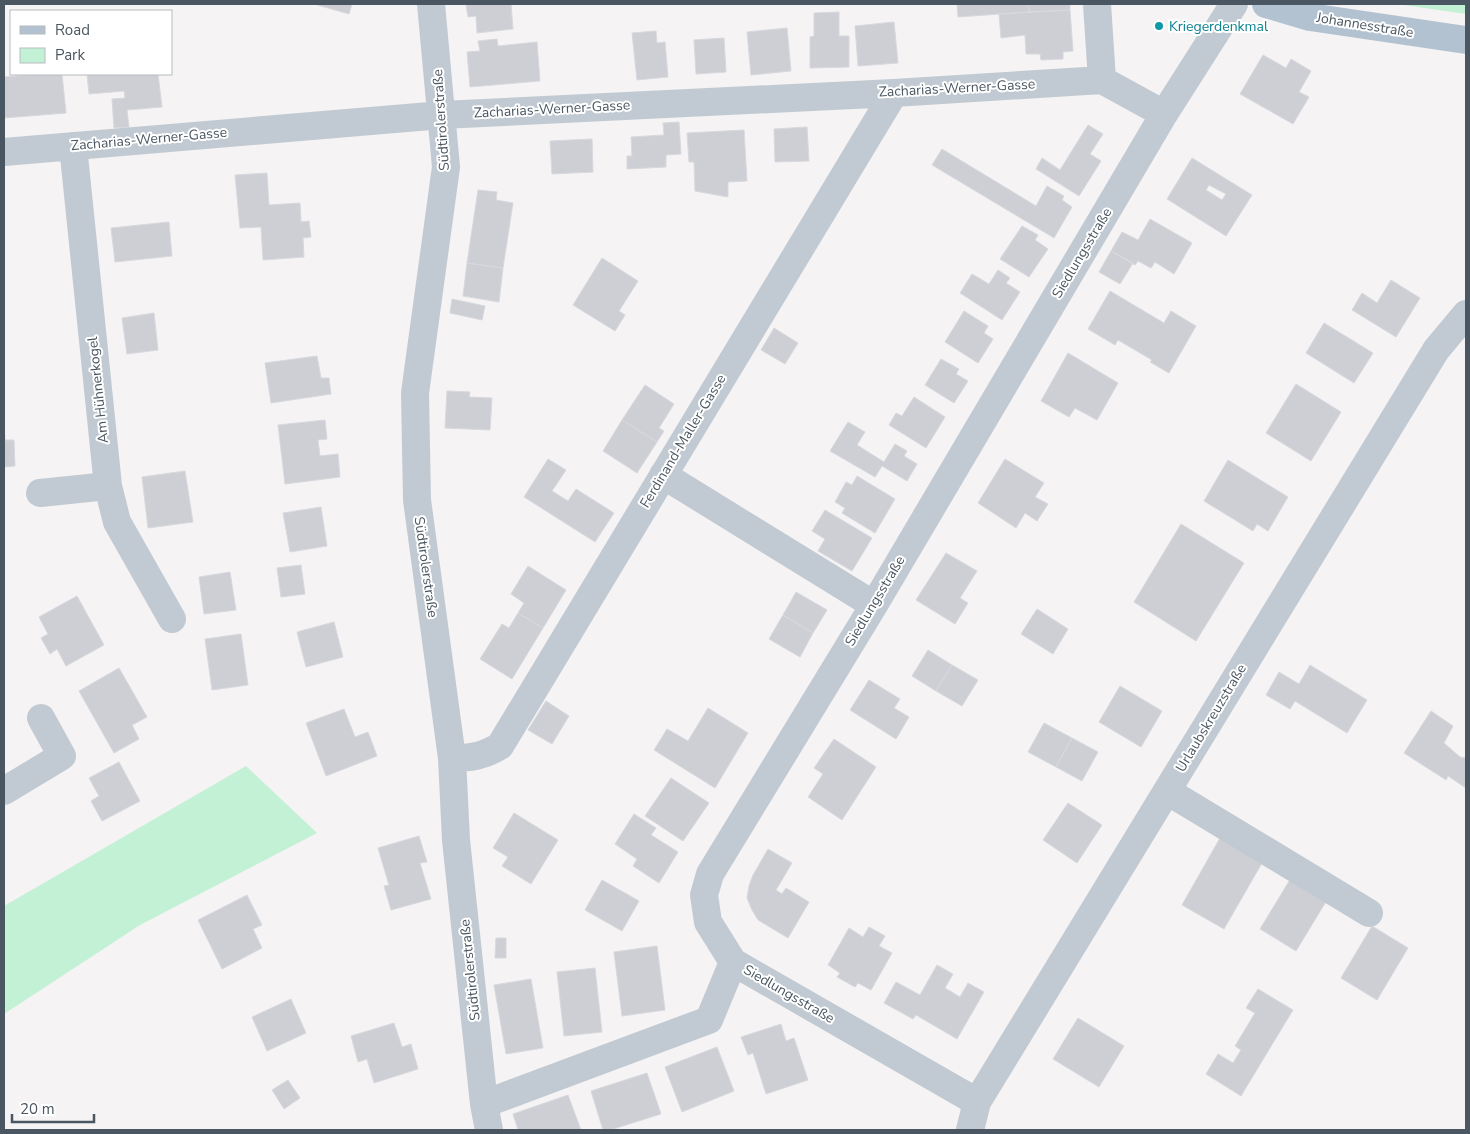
<svg xmlns="http://www.w3.org/2000/svg" width="1470" height="1134" font-family="'Nunito Sans',sans-serif">
<style>
.green{fill:#c3f1d5}
.building{fill:#cdcfd5;stroke:#d7d9de;fill-rule:evenodd}
.lines{fill:none;stroke-linecap:round;stroke-linejoin:round}
.minor{stroke:#c1cad2;stroke-width:28}
.major{stroke:#b3c2d1;stroke-width:28}
.culture-dot{fill:#0f9aa8;stroke:#fff;stroke-width:2}
.labels{text-anchor:middle;dominant-baseline:central;stroke-width:4;stroke-linejoin:round;paint-order:stroke}
.street-label{font-size:14px;fill:#4a5661;stroke:#fff}
.culture-label{font-size:14px;fill:#0d838f;stroke:#fff;text-anchor:start}
</style>
<rect width="100%" height="100%" fill="#f5f3f3"/>
<path class="green" d="M 1397,4 L 1466,4 L 1466,14 Z
M 246,766 L 317,833 L 140,925 L 4,1014 L 4,906 Z"/>
<path class="building" d="M 314,4 L 352,4 L 349,14 Z
M 466,4 L 511,4 L 513,29 L 477,33 L 476,16 L 468,17 Z
M 957,4 L 1028,4 L 1029,12 L 958,17 Z
M 1028,4 L 1070,4 L 1070,10 L 1029,12 Z
M 1070,10 L 1073,51 L 1063,52 L 1063,59 L 1041,60 L 1040,54 L 1026,54 L 1025,35 L 1001,38 L 999,14 Z
M 839,12 L 839,36 L 849,36 L 849,67 L 810,68 L 810,37 L 814,36 L 814,13 Z
M 894,22 L 898,63 L 858,66 L 855,26 Z
M 787,28 L 791,71 L 751,75 L 747,32 Z
M 656,31 L 657,43 L 665,42 L 668,77 L 637,80 L 632,33 Z
M 724,38 L 726,72 L 696,74 L 694,40 Z
M 497,39 L 498,46 L 537,42 L 540,81 L 470,87 L 467,52 L 480,51 L 478,41 Z
M 1263,55 L 1286,68 L 1291,59 L 1311,71 L 1299,92 L 1309,97 L 1293,124 L 1240,94 Z
M 36,74 L 62,74 L 66,113 L 4,118 L 4,77 Z
M 87,74 L 158,74 L 162,107 L 127,110 L 129,127 L 114,128 L 112,99 L 125,98 L 124,91 L 89,94 Z
M 679,122 L 681,154 L 666,155 L 666,167 L 627,169 L 627,156 L 632,156 L 631,137 L 664,135 L 663,123 Z
M 1088,125 L 1103,134 L 1090,154 L 1101,161 L 1079,196 L 1036,169 L 1042,158 L 1060,170 Z
M 807,127 L 809,161 L 775,162 L 774,129 Z
M 744,130 L 747,181 L 728,182 L 728,197 L 695,191 L 694,162 L 689,162 L 687,133 Z
M 592,139 L 593,172 L 552,174 L 550,141 Z
M 942,149 L 1036,206 L 1047,186 L 1064,196 L 1062,200 L 1072,207 L 1054,238 L 932,165 Z
M 1192,158 L 1252,195 L 1226,236 L 1167,199 ZM 1209,185 L 1226,194 L 1222,200 L 1206,190 Z
M 267,173 L 269,205 L 300,203 L 301,222 L 309,221 L 311,237 L 303,238 L 304,257 L 263,260 L 261,227 L 240,228 L 235,175 Z
M 478,190 L 497,192 L 496,200 L 513,203 L 503,268 L 467,263 Z
M 1150,219 L 1192,243 L 1174,274 L 1155,262 L 1151,268 L 1138,261 L 1135,265 L 1111,251 L 1122,232 L 1138,240 Z
M 169,222 L 172,256 L 115,262 L 111,228 Z
M 1022,226 L 1038,235 L 1035,240 L 1048,249 L 1029,277 L 1000,259 Z
M 1111,251 L 1133,263 L 1120,284 L 1099,272 Z
M 602,258 L 638,281 L 619,311 L 625,315 L 615,331 L 573,305 Z
M 467,263 L 503,268 L 499,302 L 463,296 Z
M 998,270 L 1010,278 L 1006,283 L 1020,292 L 1002,320 L 960,293 L 972,274 L 989,284 Z
M 1391,280 L 1420,298 L 1396,337 L 1352,310 L 1362,293 L 1377,303 Z
M 1110,291 L 1164,323 L 1171,311 L 1196,326 L 1169,373 L 1150,362 L 1152,360 L 1118,340 L 1115,345 L 1088,329 Z
M 452,299 L 485,306 L 482,320 L 450,313 Z
M 964,311 L 988,326 L 984,333 L 993,339 L 978,363 L 945,342 Z
M 154,313 L 158,350 L 127,354 L 122,318 Z
M 1324,323 L 1373,353 L 1354,383 L 1306,353 Z
M 774,328 L 798,343 L 785,364 L 761,350 Z
M 1068,353 L 1118,383 L 1097,420 L 1075,408 L 1069,417 L 1041,401 Z
M 317,356 L 321,378 L 329,378 L 331,394 L 271,403 L 265,363 Z
M 941,359 L 959,369 L 956,374 L 968,381 L 954,403 L 925,385 Z
M 1296,384 L 1341,412 L 1311,461 L 1266,433 Z
M 645,385 L 674,404 L 659,428 L 664,431 L 657,442 L 622,420 Z
M 447,391 L 470,392 L 469,397 L 492,398 L 490,430 L 445,428 Z
M 914,397 L 945,417 L 926,448 L 889,425 L 896,413 L 902,416 Z
M 325,420 L 327,439 L 318,440 L 320,456 L 338,454 L 340,477 L 285,484 L 278,425 Z
M 622,420 L 657,442 L 637,473 L 603,451 Z
M 848,422 L 865,432 L 857,445 L 884,462 L 895,444 L 907,451 L 904,456 L 917,464 L 907,481 L 882,466 L 875,477 L 830,451 Z
M 4,424 L 5,440 L 14,440 L 15,466 L 4,467 Z
M 548,459 L 566,470 L 552,491 L 568,501 L 576,489 L 614,513 L 595,542 L 524,497 Z
M 1005,459 L 1044,483 L 1035,497 L 1048,504 L 1037,521 L 1025,513 L 1016,528 L 978,503 Z
M 1228,460 L 1288,497 L 1268,531 L 1257,524 L 1253,531 L 1204,501 Z
M 185,471 L 193,522 L 148,528 L 142,477 Z
M 857,476 L 895,499 L 875,533 L 842,513 L 845,508 L 835,502 L 846,482 L 852,485 Z
M 321,507 L 327,546 L 290,552 L 283,513 Z
M 825,510 L 872,538 L 852,571 L 818,551 L 825,539 L 812,531 Z
M 1181,524 L 1244,563 L 1196,641 L 1134,602 Z
M 946,553 L 977,571 L 960,598 L 968,603 L 955,624 L 916,600 Z
M 301,565 L 305,594 L 281,597 L 277,568 Z
M 528,566 L 566,590 L 543,628 L 518,613 L 524,603 L 511,594 Z
M 230,572 L 236,610 L 204,614 L 199,577 Z
M 796,592 L 827,610 L 813,633 L 783,615 Z
M 77,596 L 104,645 L 66,666 L 57,649 L 50,654 L 41,638 L 48,634 L 39,617 Z
M 1037,609 L 1068,629 L 1053,654 L 1021,634 Z
M 518,613 L 543,628 L 512,679 L 480,659 L 502,624 L 509,628 Z
M 783,615 L 813,633 L 800,657 L 769,639 Z
M 334,622 L 343,657 L 306,667 L 297,632 Z
M 241,634 L 248,685 L 212,690 L 205,639 Z
M 928,650 L 952,665 L 936,691 L 912,676 Z
M 952,665 L 978,680 L 962,706 L 936,691 Z
M 1310,665 L 1367,700 L 1347,733 L 1295,701 L 1290,709 L 1266,695 L 1279,672 L 1299,684 Z
M 119,668 L 147,717 L 132,725 L 139,739 L 114,753 L 79,691 Z
M 869,680 L 900,699 L 894,708 L 909,717 L 896,739 L 850,710 Z
M 1120,686 L 1162,711 L 1141,747 L 1099,722 Z
M 546,701 L 569,716 L 552,744 L 528,730 Z
M 708,708 L 748,733 L 715,788 L 654,750 L 667,729 L 688,741 Z
M 344,709 L 355,737 L 368,732 L 377,756 L 326,776 L 306,723 Z
M 1431,711 L 1453,726 L 1444,743 L 1460,757 L 1466,758 L 1466,788 L 1448,776 L 1446,780 L 1404,753 Z
M 1044,723 L 1072,738 L 1056,767 L 1028,752 Z
M 1072,738 L 1098,752 L 1082,781 L 1056,767 Z
M 834,739 L 876,767 L 842,820 L 808,797 L 823,774 L 814,768 Z
M 119,762 L 140,801 L 102,821 L 91,801 L 99,796 L 89,778 Z
M 671,778 L 709,803 L 683,841 L 645,816 Z
M 1068,803 L 1102,825 L 1077,863 L 1043,840 Z
M 514,813 L 558,840 L 531,884 L 502,866 L 508,857 L 493,848 Z
M 634,814 L 656,828 L 651,835 L 678,852 L 659,883 L 633,866 L 637,859 L 615,844 Z
M 419,836 L 427,862 L 420,863 L 431,899 L 391,910 L 384,886 L 389,885 L 378,848 Z
M 1220,838 L 1262,863 L 1224,929 L 1182,905 Z
M 768,849 L 792,863 L 776,890 L 782,894 L 786,888 L 809,902 L 788,938 L 758,920 L 752,910 L 747,898 L 749,886 L 753,875 Z
M 1291,878 L 1327,900 L 1296,951 L 1260,929 Z
M 602,880 L 639,901 L 622,931 L 585,910 Z
M 247,895 L 262,925 L 253,929 L 262,948 L 222,969 L 198,920 Z
M 1372,926 L 1408,948 L 1377,1000 L 1341,978 Z
M 869,927 L 885,936 L 879,946 L 892,953 L 871,990 L 858,983 L 855,987 L 837,977 L 840,973 L 828,965 L 849,928 L 863,937 Z
M 496,938 L 506,938 L 506,958 L 495,958 Z
M 657,946 L 665,1010 L 622,1016 L 614,952 Z
M 937,965 L 953,974 L 945,988 L 960,997 L 968,983 L 984,992 L 957,1039 L 916,1015 L 913,1019 L 884,1003 L 896,982 L 920,995 Z
M 595,968 L 602,1032 L 564,1036 L 557,972 Z
M 531,979 L 543,1048 L 506,1054 L 494,985 Z
M 1258,989 L 1293,1010 L 1241,1096 L 1206,1074 L 1218,1054 L 1233,1063 L 1241,1050 L 1235,1046 L 1255,1013 L 1246,1008 Z
M 291,999 L 306,1033 L 267,1051 L 252,1017 Z
M 1078,1018 L 1124,1046 L 1099,1087 L 1053,1059 Z
M 394,1023 L 402,1047 L 411,1044 L 418,1069 L 374,1083 L 367,1059 L 358,1062 L 351,1036 Z
M 781,1024 L 786,1041 L 794,1038 L 808,1080 L 766,1094 L 753,1053 L 748,1055 L 741,1037 Z
M 717,1047 L 734,1091 L 682,1112 L 665,1067 Z
M 647,1073 L 661,1114 L 610,1130 L 603,1130 L 591,1091 Z
M 288,1080 L 300,1098 L 284,1109 L 272,1090 Z
M 568,1095 L 581,1130 L 518,1130 L 513,1114 Z"/>
<g class="lines">
<path class="minor" d="M 431,4 L 446,167 L 415,393 L 417,500 L 452,758 L 456,840 L 484,1104 L 489,1130
M 1097,4 L 1102,80
M 73,146 L 108,486 L 117,522 L 172,619
M 4,152 L 442,115 L 894,93 L 1102,80 L 1164,114
M 663,475 L 874,605
M 40,493 L 108,486
M 452,758 C 472,758 483,756 500,746 L 894,93
M 4,791 L 62,756 L 41,718
M 1167,791 L 1369,913
M 977,1102 L 733,962 L 708,922 L 704,895 L 710,874 L 874,605 L 1164,114 L 1234,4
M 484,1104 L 709,1020 L 733,962
M 970,1130 L 977,1102 L 1436,350 L 1466,314"/>
<path class="major" d="M 1266,4 L 1310,17 L 1466,40"/>
</g>
<circle class="culture-dot" cx="1159" cy="26" r="5"/>
<g class="labels">
<g class="street-label">
<text transform="translate(1365 25) rotate(9)">Johannesstraße</text>
<text transform="translate(957 88) rotate(-3)">Zacharias-Werner-Gasse</text>
<text transform="translate(552 109) rotate(-3)">Zacharias-Werner-Gasse</text>
<text transform="translate(441 120) rotate(-94)">Südtirolerstraße</text>
<text transform="translate(149 139) rotate(-5)">Zacharias-Werner-Gasse</text>
<text transform="translate(1082 253) rotate(-59)">Siedlungsstraße</text>
<text transform="translate(98 390) rotate(-96)">Am Hühnerkogel</text>
<text transform="translate(683 441) rotate(-59)">Ferdinand-Maller-Gasse</text>
<text transform="translate(426 567) rotate(82)">Südtirolerstraße</text>
<text transform="translate(875 601) rotate(-59)">Siedlungsstraße</text>
<text transform="translate(1211 718) rotate(-59)">Urlaubskreuzstraße</text>
<text transform="translate(470 970) rotate(-96)">Südtirolerstraße</text>
<text transform="translate(789 994) rotate(30)">Siedlungsstraße</text>
</g>
<g class="culture-label">
<text x="1169" y="26">Kriegerdenkmal</text>
</g>
</g>
<rect width="1470" height="1134" fill="none" stroke="#4a5661" stroke-width="10"/>
<rect x="10" y="10" width="162" height="65" fill="#ffffff" stroke="#b7bbc0"/>
<rect x="20" y="26" width="25" height="8" fill="#b3c2d1" stroke="#b7bbc0"/>
<text x="55" y="35" font-size="15" fill="#4a5661">Road</text>
<rect x="20" y="48" width="25" height="15" fill="#c3f1d5" stroke="#b7bbc0"/>
<text x="55" y="60" font-size="15" fill="#4a5661">Park</text>
<path d="M12 1114v8h82v-8" fill="none" stroke="#4a5661" stroke-width="2.5"/>
<text x="20" y="1114" font-size="15" fill="#4a5661" stroke="#ffffff" stroke-width="4" paint-order="stroke">20 m</text>
</svg>
